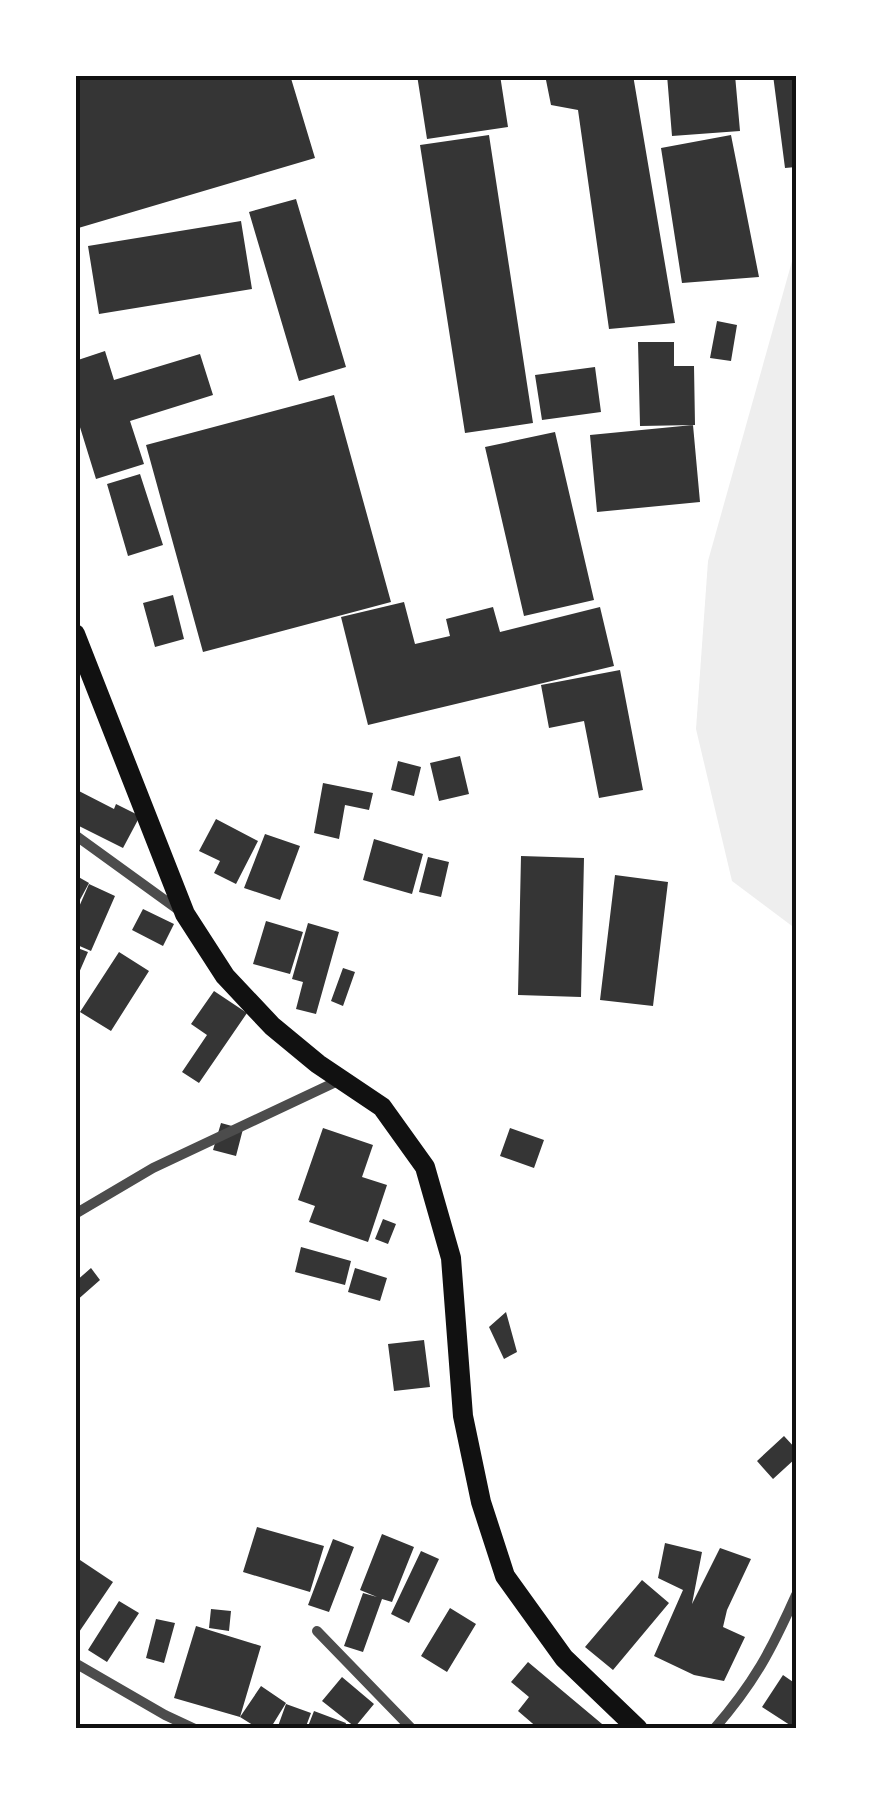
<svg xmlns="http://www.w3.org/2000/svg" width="871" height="1804" font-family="'Golos Text',sans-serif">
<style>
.green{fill:#eee}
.building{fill:#353535}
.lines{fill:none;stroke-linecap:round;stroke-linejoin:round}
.minor{stroke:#4c4c4c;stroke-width:10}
.secondary{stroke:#111;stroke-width:20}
.neatline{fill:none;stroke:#111;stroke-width:4}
</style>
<rect width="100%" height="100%" fill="#fff"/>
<path class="green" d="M 796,247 L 796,929 L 732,881 L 696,729 L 708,561 Z"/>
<path class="building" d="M 75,75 L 290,75 L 315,158 L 75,229 Z
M 417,75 L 500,75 L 508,127 L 427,139 Z
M 545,75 L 633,75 L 675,323 L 609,329 L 578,110 L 551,105 Z
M 667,75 L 735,75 L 740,131 L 672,136 Z
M 773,75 L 796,75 L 796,167 L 785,168 Z
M 489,135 L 533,423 L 465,433 L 420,145 Z
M 731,135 L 759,277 L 682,283 L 661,148 Z
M 296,199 L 346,367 L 299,381 L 249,212 Z
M 241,221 L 252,289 L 99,314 L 88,246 Z
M 717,321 L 737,325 L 731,361 L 710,358 Z
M 638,342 L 674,342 L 674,366 L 694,366 L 695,425 L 640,426 Z
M 105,351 L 114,380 L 200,354 L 213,395 L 130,421 L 144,464 L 96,479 L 75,411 L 75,361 Z
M 595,367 L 601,412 L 542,420 L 535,375 Z
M 334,395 L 391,602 L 203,652 L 146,445 Z
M 693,425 L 700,502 L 597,512 L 590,435 Z
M 555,432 L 594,600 L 524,616 L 485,447 Z
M 140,474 L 163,545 L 128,556 L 107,484 Z
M 173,595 L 184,639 L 155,647 L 143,603 Z
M 404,602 L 415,644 L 450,636 L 446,619 L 493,607 L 500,632 L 600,607 L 614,666 L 368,725 L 341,617 Z
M 620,670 L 643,790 L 599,798 L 584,721 L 549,728 L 541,685 Z
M 460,756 L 469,794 L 439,801 L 430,763 Z
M 398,761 L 421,767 L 414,796 L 391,790 Z
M 323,783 L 373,793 L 369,810 L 345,805 L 339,839 L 314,833 Z
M 75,789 L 114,809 L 116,804 L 140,816 L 123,848 L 75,824 Z
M 216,819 L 258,841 L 236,884 L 214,873 L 220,861 L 199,851 Z
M 265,834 L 300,846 L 280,900 L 244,888 Z
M 374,839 L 423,854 L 412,894 L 363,880 Z
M 521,856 L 584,858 L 581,997 L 518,995 Z
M 428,857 L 449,862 L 441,897 L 419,892 Z
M 75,875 L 89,883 L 75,909 Z
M 615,875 L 668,882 L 653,1006 L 600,1000 Z
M 89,884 L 115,896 L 91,951 L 75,944 L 75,916 Z
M 143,909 L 174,924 L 163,946 L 132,930 Z
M 266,921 L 303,932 L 290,974 L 253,964 Z
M 308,923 L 339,932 L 316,1014 L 296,1009 L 303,982 L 292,979 Z
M 75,947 L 88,952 L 75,982 Z
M 119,952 L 149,971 L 111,1031 L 80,1012 Z
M 343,968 L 355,972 L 343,1006 L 331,1001 Z
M 214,991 L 247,1013 L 199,1083 L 182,1072 L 207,1035 L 191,1024 Z
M 221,1123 L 243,1129 L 236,1156 L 213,1150 Z
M 323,1128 L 373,1145 L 362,1177 L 387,1185 L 368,1242 L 309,1222 L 315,1206 L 298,1200 Z
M 510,1128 L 544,1140 L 534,1168 L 500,1156 Z
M 383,1219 L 396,1224 L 388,1244 L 375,1239 Z
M 301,1247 L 351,1261 L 345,1285 L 295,1272 Z
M 91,1268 L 100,1280 L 75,1302 L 75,1282 Z
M 355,1268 L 387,1278 L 380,1301 L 348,1292 Z
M 506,1312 L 517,1352 L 504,1359 L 489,1327 Z
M 424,1340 L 430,1387 L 394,1391 L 388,1344 Z
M 784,1436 L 796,1449 L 796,1458 L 773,1479 L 757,1461 Z
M 257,1527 L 324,1546 L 310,1592 L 243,1572 Z
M 382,1534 L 414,1547 L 392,1602 L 382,1599 L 363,1652 L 344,1646 L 363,1593 L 377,1597 L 360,1590 Z
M 333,1539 L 354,1547 L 329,1612 L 308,1605 Z
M 665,1543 L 702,1552 L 692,1604 L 720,1548 L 751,1559 L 727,1610 L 723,1627 L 745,1637 L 724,1681 L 694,1675 L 654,1656 L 683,1590 L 658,1578 Z
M 421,1551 L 439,1559 L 409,1623 L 391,1614 Z
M 77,1558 L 113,1582 L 75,1638 L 75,1561 Z
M 642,1580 L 669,1603 L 613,1670 L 585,1647 Z
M 119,1601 L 139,1613 L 107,1662 L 88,1650 Z
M 450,1608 L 476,1624 L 447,1672 L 421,1656 Z
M 211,1609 L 231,1611 L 229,1631 L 209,1628 Z
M 156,1619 L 175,1623 L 164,1663 L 146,1658 Z
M 196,1626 L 261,1646 L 240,1717 L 174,1698 Z
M 528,1662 L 608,1729 L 539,1729 L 518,1711 L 529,1697 L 511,1682 Z
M 783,1675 L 796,1684 L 796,1729 L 762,1707 Z
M 342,1677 L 374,1704 L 355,1727 L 322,1701 Z
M 261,1686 L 286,1703 L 270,1729 L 259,1729 L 240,1717 Z
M 286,1704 L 311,1713 L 305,1729 L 277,1729 Z
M 314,1711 L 346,1723 L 344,1729 L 307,1729 Z"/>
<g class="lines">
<path class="minor" d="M 75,835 L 180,911
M 75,1214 L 153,1168 L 340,1080
M 317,1631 L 412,1729
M 75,1663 L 165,1715 L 195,1729
M 714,1729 C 754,1683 771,1651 796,1595"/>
<path class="secondary" d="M 75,634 L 185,914 L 225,976 L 272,1026 L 318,1064 L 382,1107 L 425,1167 L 451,1258 L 463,1416 L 481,1502 L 505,1576 L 564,1658 L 638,1729"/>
</g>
<rect width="871" height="1804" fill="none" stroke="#ffffff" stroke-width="155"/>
<rect x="78" y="78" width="716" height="1648" class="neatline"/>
</svg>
